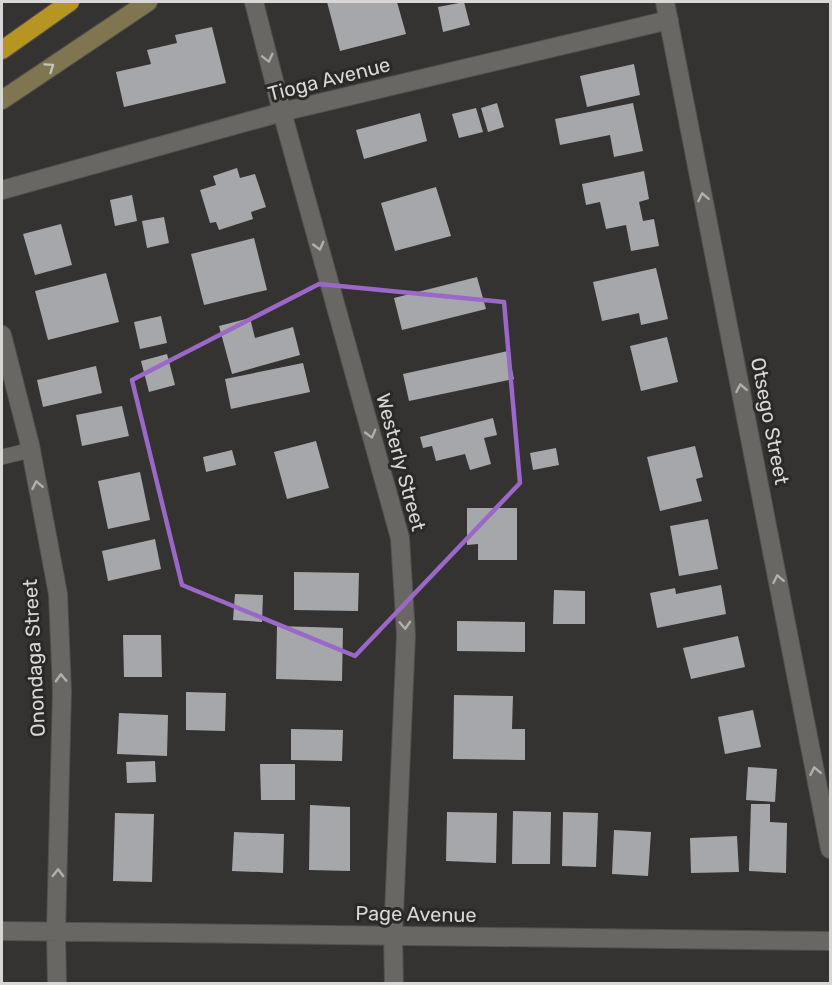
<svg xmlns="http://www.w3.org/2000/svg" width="832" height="985" font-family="Rubik,sans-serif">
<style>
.building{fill:#a6a7aa}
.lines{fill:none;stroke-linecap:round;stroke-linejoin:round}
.lane-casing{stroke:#50504d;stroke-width:16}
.street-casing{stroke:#50504d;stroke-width:20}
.secondary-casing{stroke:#50504d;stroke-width:20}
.highway-casing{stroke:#50504d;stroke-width:20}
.lane{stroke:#686764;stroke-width:15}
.street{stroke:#686764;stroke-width:18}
.secondary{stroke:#7f7550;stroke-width:18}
.highway{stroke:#b69522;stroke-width:18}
.oneway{stroke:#b1b0ae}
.oneway2{stroke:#c6c3bb}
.marked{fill:none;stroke:#9c68c7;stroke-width:4.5;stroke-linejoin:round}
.labels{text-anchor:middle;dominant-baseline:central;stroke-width:6;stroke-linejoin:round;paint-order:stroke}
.street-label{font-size:20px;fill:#d8d7d6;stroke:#2a2927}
</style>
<rect width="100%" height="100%" fill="#343331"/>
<path class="building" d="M 327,2 L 397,2 L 406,34 L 340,51 Z
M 464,2 L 470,25 L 443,32 L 438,7 Z
M 212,27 L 226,83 L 124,107 L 116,72 L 151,64 L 147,50 L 177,43 L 175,35 Z
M 634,64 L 640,95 L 587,107 L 580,76 Z
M 497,103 L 504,127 L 488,132 L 481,108 Z
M 633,103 L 643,151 L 614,157 L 610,135 L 560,145 L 555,119 Z
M 476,108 L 483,132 L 459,138 L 452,114 Z
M 420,113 L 427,141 L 364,159 L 356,130 Z
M 237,168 L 240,178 L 255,174 L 266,207 L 251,212 L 253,219 L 219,230 L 216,222 L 210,223 L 200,190 L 216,185 L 213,176 Z
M 644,171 L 649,199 L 639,202 L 643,221 L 654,219 L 659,246 L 631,251 L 626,225 L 606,229 L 600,202 L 586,205 L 582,184 Z
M 436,187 L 451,236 L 395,251 L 381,203 Z
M 132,195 L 137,221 L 115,226 L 110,200 Z
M 164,217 L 169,243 L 147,248 L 142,221 Z
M 61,224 L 72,265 L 35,275 L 23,234 Z
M 254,238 L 267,290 L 204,305 L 191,254 Z
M 656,268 L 668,319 L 641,325 L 639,313 L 602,321 L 593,282 Z
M 106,273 L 119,322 L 48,340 L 35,291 Z
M 477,277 L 486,309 L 402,330 L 394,298 Z
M 161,316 L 167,343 L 140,349 L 134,322 Z
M 250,318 L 255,338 L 293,327 L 300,355 L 232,374 L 219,326 Z
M 667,337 L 678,382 L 641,391 L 630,346 Z
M 508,351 L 514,379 L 409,401 L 403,374 Z
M 167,354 L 175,385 L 149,392 L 141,361 Z
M 303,363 L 310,392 L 231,409 L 225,379 Z
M 96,366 L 102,393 L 43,407 L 37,380 Z
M 122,406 L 129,436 L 82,446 L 76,415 Z
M 493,418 L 497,435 L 484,438 L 491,464 L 470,470 L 465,454 L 436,461 L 432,446 L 423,448 L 420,437 Z
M 316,441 L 329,488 L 287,499 L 274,452 Z
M 695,446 L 703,477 L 696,479 L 702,501 L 660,511 L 647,457 Z
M 556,448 L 559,465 L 533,470 L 530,453 Z
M 232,450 L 236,465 L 206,472 L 203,457 Z
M 140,472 L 150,520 L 108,529 L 98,481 Z
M 467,508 L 517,508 L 517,560 L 478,560 L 478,544 L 467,545 Z
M 708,519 L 718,569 L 679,576 L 670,526 Z
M 155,539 L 161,569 L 108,581 L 102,551 Z
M 294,572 L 359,573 L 358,611 L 294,610 Z
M 721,585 L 726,614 L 657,628 L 650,593 L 675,588 L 676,594 Z
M 554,590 L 585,591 L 585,624 L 553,624 Z
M 235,594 L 263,595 L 262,622 L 233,620 Z
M 457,621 L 525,622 L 525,652 L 457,651 Z
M 277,626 L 343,628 L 342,681 L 276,679 Z
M 123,635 L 161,635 L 162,677 L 124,677 Z
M 738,636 L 745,667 L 691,679 L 683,648 Z
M 186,692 L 226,693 L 225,731 L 186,730 Z
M 454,695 L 513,696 L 512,729 L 525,729 L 525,760 L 453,759 Z
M 753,710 L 761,747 L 725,754 L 718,717 Z
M 119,713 L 168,715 L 167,756 L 117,754 Z
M 291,729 L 343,730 L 342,761 L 291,760 Z
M 155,761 L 156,782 L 127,783 L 126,762 Z
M 260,764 L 295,764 L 295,800 L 261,800 Z
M 748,767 L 777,769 L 775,802 L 746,800 Z
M 751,804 L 770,804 L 770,822 L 787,823 L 786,873 L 749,871 Z
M 310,805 L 350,807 L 350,871 L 309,870 Z
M 513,811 L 551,812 L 550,864 L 512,864 Z
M 447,812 L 497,813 L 496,863 L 446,861 Z
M 563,812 L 598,813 L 596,867 L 562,866 Z
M 115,813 L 154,814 L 152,882 L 113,881 Z
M 614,830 L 651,832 L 648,876 L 612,874 Z
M 234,832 L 284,834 L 283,873 L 232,871 Z
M 737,836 L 739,872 L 691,873 L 690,838 Z"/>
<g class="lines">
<defs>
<path id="lane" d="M 2,457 L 31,450"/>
<path id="street" d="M 254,2 L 282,112 L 400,538 L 406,635 L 393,936 L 394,984
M 665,2 L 830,849
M 2,190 L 282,112 L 669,20
M 2,335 L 30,445 L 58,594 L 62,691 L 56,932 L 57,984
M 2,931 L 830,941"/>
<path id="secondary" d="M 2,100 L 148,2"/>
<path id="highway" d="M 2,50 L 70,2"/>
</defs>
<use href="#lane" class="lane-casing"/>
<use href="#street" class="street-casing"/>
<use href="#secondary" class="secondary-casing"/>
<use href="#highway" class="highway-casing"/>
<use href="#lane" class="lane"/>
<use href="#street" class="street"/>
<use href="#secondary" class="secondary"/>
<use href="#highway" class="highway"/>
</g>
<defs><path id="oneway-chevron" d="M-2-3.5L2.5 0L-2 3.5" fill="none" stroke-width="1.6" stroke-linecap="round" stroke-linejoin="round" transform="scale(1.5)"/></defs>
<g class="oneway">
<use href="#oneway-chevron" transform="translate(268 58) rotate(76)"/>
<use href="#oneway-chevron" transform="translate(703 197) rotate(-101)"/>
<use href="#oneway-chevron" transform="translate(319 246) rotate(75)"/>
<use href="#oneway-chevron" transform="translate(741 388) rotate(-101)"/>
<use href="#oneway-chevron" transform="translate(371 434) rotate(75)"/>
<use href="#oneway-chevron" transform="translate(37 485) rotate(-101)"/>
<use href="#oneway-chevron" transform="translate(778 579) rotate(-101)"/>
<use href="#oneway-chevron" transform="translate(405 625) rotate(87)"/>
<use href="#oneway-chevron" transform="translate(61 678) rotate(-92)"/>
<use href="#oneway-chevron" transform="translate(815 771) rotate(-101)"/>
<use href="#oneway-chevron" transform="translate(58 873) rotate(-89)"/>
</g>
<use class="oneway2" href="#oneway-chevron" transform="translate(50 67) rotate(-34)"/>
<path class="marked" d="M 319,284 L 504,302 L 520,483 L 355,656 L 182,585 L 132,380 Z"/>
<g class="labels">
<g class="street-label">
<text transform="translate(329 79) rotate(-14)">Tioga Avenue</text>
<text transform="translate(770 421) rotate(79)">Otsego Street</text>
<text transform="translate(401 462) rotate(75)">Westerly Street</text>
<text transform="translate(34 658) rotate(-93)">Onondaga Street</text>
<text transform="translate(416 914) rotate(1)">Page Avenue</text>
</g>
</g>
<rect width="832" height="985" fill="none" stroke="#d8d7d6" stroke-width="6"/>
</svg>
